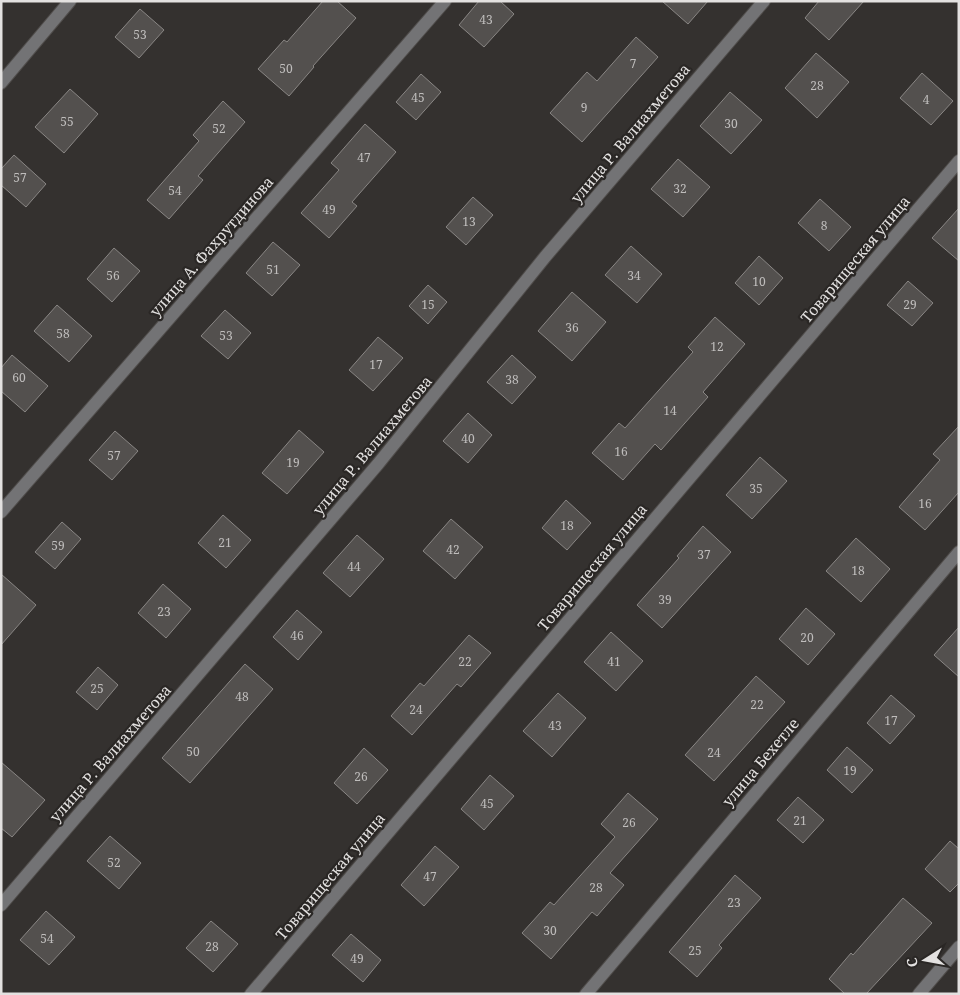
<svg xmlns="http://www.w3.org/2000/svg" width="960" height="995" font-family="'Noto Serif',serif">
<style>
.building{fill:#53504e;stroke:#898684}
.lines{fill:none;stroke-linecap:round;stroke-linejoin:round}
.minor-casing{stroke:#504d4b;stroke-width:14}
.minor{stroke:#737375;stroke-width:12}
.labels{text-anchor:middle;dominant-baseline:central;stroke-width:4.5;stroke-linejoin:round;paint-order:stroke}
.number-label{font-size:12px;fill:#bfbdbc}
.street-label{font-size:15px;fill:#e3e1e0;stroke:#2a2725}
</style>
<rect width="100%" height="100%" fill="#34312f"/>
<path class="building" d="M 323,1 L 337,1 L 356,18 L 313,66 L 314,67 L 289,96 L 258,69 L 284,40 L 287,42 Z
M 479,1 L 500,1 L 514,14 L 484,47 L 459,25 Z
M 662,1 L 708,1 L 688,24 Z
M 819,1 L 864,1 L 829,40 L 805,18 Z
M 140,9 L 164,30 L 139,58 L 115,37 Z
M 636,37 L 658,57 L 582,142 L 550,113 L 587,72 L 597,81 Z
M 816,53 L 849,82 L 817,118 L 785,88 Z
M 922,73 L 953,101 L 931,125 L 900,98 Z
M 421,74 L 441,92 L 416,120 L 396,102 Z
M 70,89 L 98,114 L 64,153 L 35,127 Z
M 730,92 L 762,120 L 731,154 L 700,126 Z
M 223,101 L 245,122 L 198,176 L 203,180 L 169,219 L 147,200 L 199,141 L 193,135 Z
M 365,124 L 396,152 L 352,202 L 357,206 L 329,238 L 301,213 L 339,170 L 331,163 Z
M 14,155 L 46,184 L 26,207 L 1,185 L 1,169 Z
M 678,159 L 710,187 L 683,217 L 651,189 Z
M 473,197 L 493,215 L 466,245 L 446,227 Z
M 820,199 L 851,227 L 829,251 L 798,223 Z
M 959,208 L 959,261 L 932,238 Z
M 273,242 L 300,265 L 272,296 L 246,273 Z
M 631,246 L 662,274 L 637,303 L 605,275 Z
M 114,248 L 140,271 L 112,302 L 87,279 Z
M 759,256 L 783,278 L 759,305 L 735,283 Z
M 908,281 L 933,303 L 912,326 L 887,305 Z
M 428,285 L 447,302 L 428,324 L 409,306 Z
M 572,292 L 606,322 L 572,361 L 538,331 Z
M 57,305 L 92,336 L 69,362 L 34,331 Z
M 225,310 L 251,333 L 228,359 L 201,336 Z
M 715,317 L 745,344 L 703,392 L 708,397 L 661,450 L 655,444 L 623,480 L 592,453 L 619,423 L 625,428 L 693,352 L 688,347 Z
M 378,337 L 403,358 L 373,391 L 349,370 Z
M 12,355 L 48,386 L 25,412 L 1,391 L 1,368 Z
M 512,355 L 536,377 L 512,404 L 487,382 Z
M 468,413 L 492,435 L 468,463 L 443,441 Z
M 959,426 L 959,492 L 925,530 L 899,507 L 940,460 L 933,454 Z
M 299,430 L 324,452 L 287,494 L 262,473 Z
M 115,431 L 138,451 L 112,480 L 89,460 Z
M 760,457 L 787,481 L 752,519 L 726,495 Z
M 566,500 L 591,523 L 567,550 L 542,528 Z
M 223,515 L 251,540 L 226,568 L 198,543 Z
M 451,519 L 483,547 L 455,579 L 423,551 Z
M 62,522 L 81,539 L 55,569 L 35,552 Z
M 703,526 L 731,552 L 662,628 L 637,605 L 679,558 L 677,556 Z
M 357,535 L 384,559 L 350,597 L 323,573 Z
M 856,538 L 890,569 L 861,602 L 826,571 Z
M 1,574 L 36,605 L 1,645 Z
M 163,584 L 191,609 L 166,638 L 138,613 Z
M 806,608 L 835,634 L 808,665 L 779,639 Z
M 297,610 L 322,632 L 298,660 L 273,637 Z
M 959,627 L 959,677 L 934,655 Z
M 611,632 L 643,661 L 616,691 L 584,662 Z
M 469,635 L 491,653 L 461,687 L 457,684 L 412,735 L 391,716 L 420,683 L 424,686 Z
M 245,664 L 273,689 L 190,783 L 162,758 Z
M 98,667 L 118,685 L 97,710 L 76,692 Z
M 756,676 L 785,702 L 714,781 L 685,755 Z
M 558,693 L 586,718 L 552,757 L 523,731 Z
M 891,695 L 915,716 L 890,744 L 867,723 Z
M 847,747 L 873,770 L 852,793 L 827,770 Z
M 364,748 L 388,770 L 357,804 L 334,783 Z
M 1,762 L 45,800 L 12,837 L 1,828 Z
M 490,775 L 514,796 L 484,830 L 461,809 Z
M 628,793 L 658,819 L 610,873 L 624,885 L 597,916 L 592,912 L 551,959 L 522,933 L 550,902 L 554,905 L 615,837 L 601,824 Z
M 798,797 L 824,820 L 803,843 L 777,820 Z
M 110,836 L 141,863 L 119,889 L 87,861 Z
M 950,841 L 959,849 L 959,883 L 950,892 L 925,869 Z
M 435,846 L 459,867 L 424,906 L 401,885 Z
M 735,875 L 761,898 L 719,945 L 722,948 L 697,977 L 669,952 Z
M 903,898 L 932,923 L 866,994 L 845,994 L 829,979 L 851,953 L 853,955 Z
M 46,911 L 75,937 L 49,965 L 20,940 Z
M 211,921 L 238,944 L 213,972 L 186,948 Z
M 351,934 L 381,960 L 363,982 L 332,955 Z"/>
<g class="lines">
<defs>
<path id="minor" d="M 1,83 L 70,1
M 1,512 L 445,1
M 1,905 L 378,464 L 545,257 L 764,1
M 251,994 L 959,161
M 586,994 L 959,552
M 919,994 L 959,947"/>
</defs>
<use href="#minor" class="minor-casing"/>
<use href="#minor" class="minor"/>
</g>
<g class="labels">
<g class="number-label">
<text x="486" y="19">43</text>
<text x="140" y="34">53</text>
<text x="633" y="63">7</text>
<text x="286" y="68">50</text>
<text x="817" y="85">28</text>
<text x="418" y="97">45</text>
<text x="926" y="99">4</text>
<text x="584" y="107">9</text>
<text x="67" y="121">55</text>
<text x="731" y="123">30</text>
<text x="219" y="128">52</text>
<text x="364" y="157">47</text>
<text x="20" y="177">57</text>
<text x="680" y="188">32</text>
<text x="175" y="190">54</text>
<text x="329" y="209">49</text>
<text x="469" y="221">13</text>
<text x="824" y="225">8</text>
<text x="273" y="269">51</text>
<text x="113" y="275">56</text>
<text x="634" y="275">34</text>
<text x="759" y="281">10</text>
<text x="428" y="304">15</text>
<text x="910" y="304">29</text>
<text x="572" y="327">36</text>
<text x="63" y="333">58</text>
<text x="226" y="335">53</text>
<text x="717" y="346">12</text>
<text x="376" y="364">17</text>
<text x="19" y="377">60</text>
<text x="512" y="379">38</text>
<text x="670" y="410">14</text>
<text x="468" y="438">40</text>
<text x="621" y="451">16</text>
<text x="114" y="455">57</text>
<text x="293" y="462">19</text>
<text x="756" y="488">35</text>
<text x="925" y="503">16</text>
<text x="567" y="525">18</text>
<text x="225" y="542">21</text>
<text x="58" y="545">59</text>
<text x="453" y="549">42</text>
<text x="704" y="554">37</text>
<text x="354" y="566">44</text>
<text x="858" y="570">18</text>
<text x="665" y="599">39</text>
<text x="164" y="611">23</text>
<text x="297" y="635">46</text>
<text x="807" y="637">20</text>
<text x="465" y="661">22</text>
<text x="614" y="661">41</text>
<text x="97" y="688">25</text>
<text x="242" y="696">48</text>
<text x="757" y="704">22</text>
<text x="416" y="709">24</text>
<text x="891" y="720">17</text>
<text x="555" y="725">43</text>
<text x="193" y="751">50</text>
<text x="714" y="752">24</text>
<text x="850" y="770">19</text>
<text x="361" y="776">26</text>
<text x="487" y="803">45</text>
<text x="800" y="820">21</text>
<text x="629" y="822">26</text>
<text x="114" y="862">52</text>
<text x="430" y="876">47</text>
<text x="596" y="887">28</text>
<text x="734" y="902">23</text>
<text x="550" y="930">30</text>
<text x="47" y="938">54</text>
<text x="212" y="946">28</text>
<text x="695" y="950">25</text>
<text x="357" y="958">49</text>
</g>
<g class="street-label">
<text transform="translate(630 133) rotate(-50)">улица Р. Валиахметова</text>
<text transform="translate(211 246) rotate(-49)">улица А. Фахрутдинова</text>
<text transform="translate(855 259) rotate(-50)">Товарищеская улица</text>
<text transform="translate(372 445) rotate(-50)">улица Р. Валиахметова</text>
<text transform="translate(592 567) rotate(-50)">Товарищеская улица</text>
<text transform="translate(110 753) rotate(-49)">улица Р. Валиахметова</text>
<text transform="translate(760 762) rotate(-50)">улица Бехетле</text>
<text transform="translate(330 876) rotate(-50)">Товарищеская улица</text>
</g>
</g>
<rect width="960" height="995" fill="none" stroke="#e3e1e0" stroke-width="5"/>
<g transform="translate(925 960) rotate(259)" stroke="#2a2725" stroke-width="4" paint-order="stroke">
<path d="M0-4L9 19L0 12L-9 19Z" fill="#e3e1e0"/>
<text y="-8" font-size="14" font-weight="bold" text-anchor="middle" fill="#e3e1e0">С</text>
</g>
</svg>
